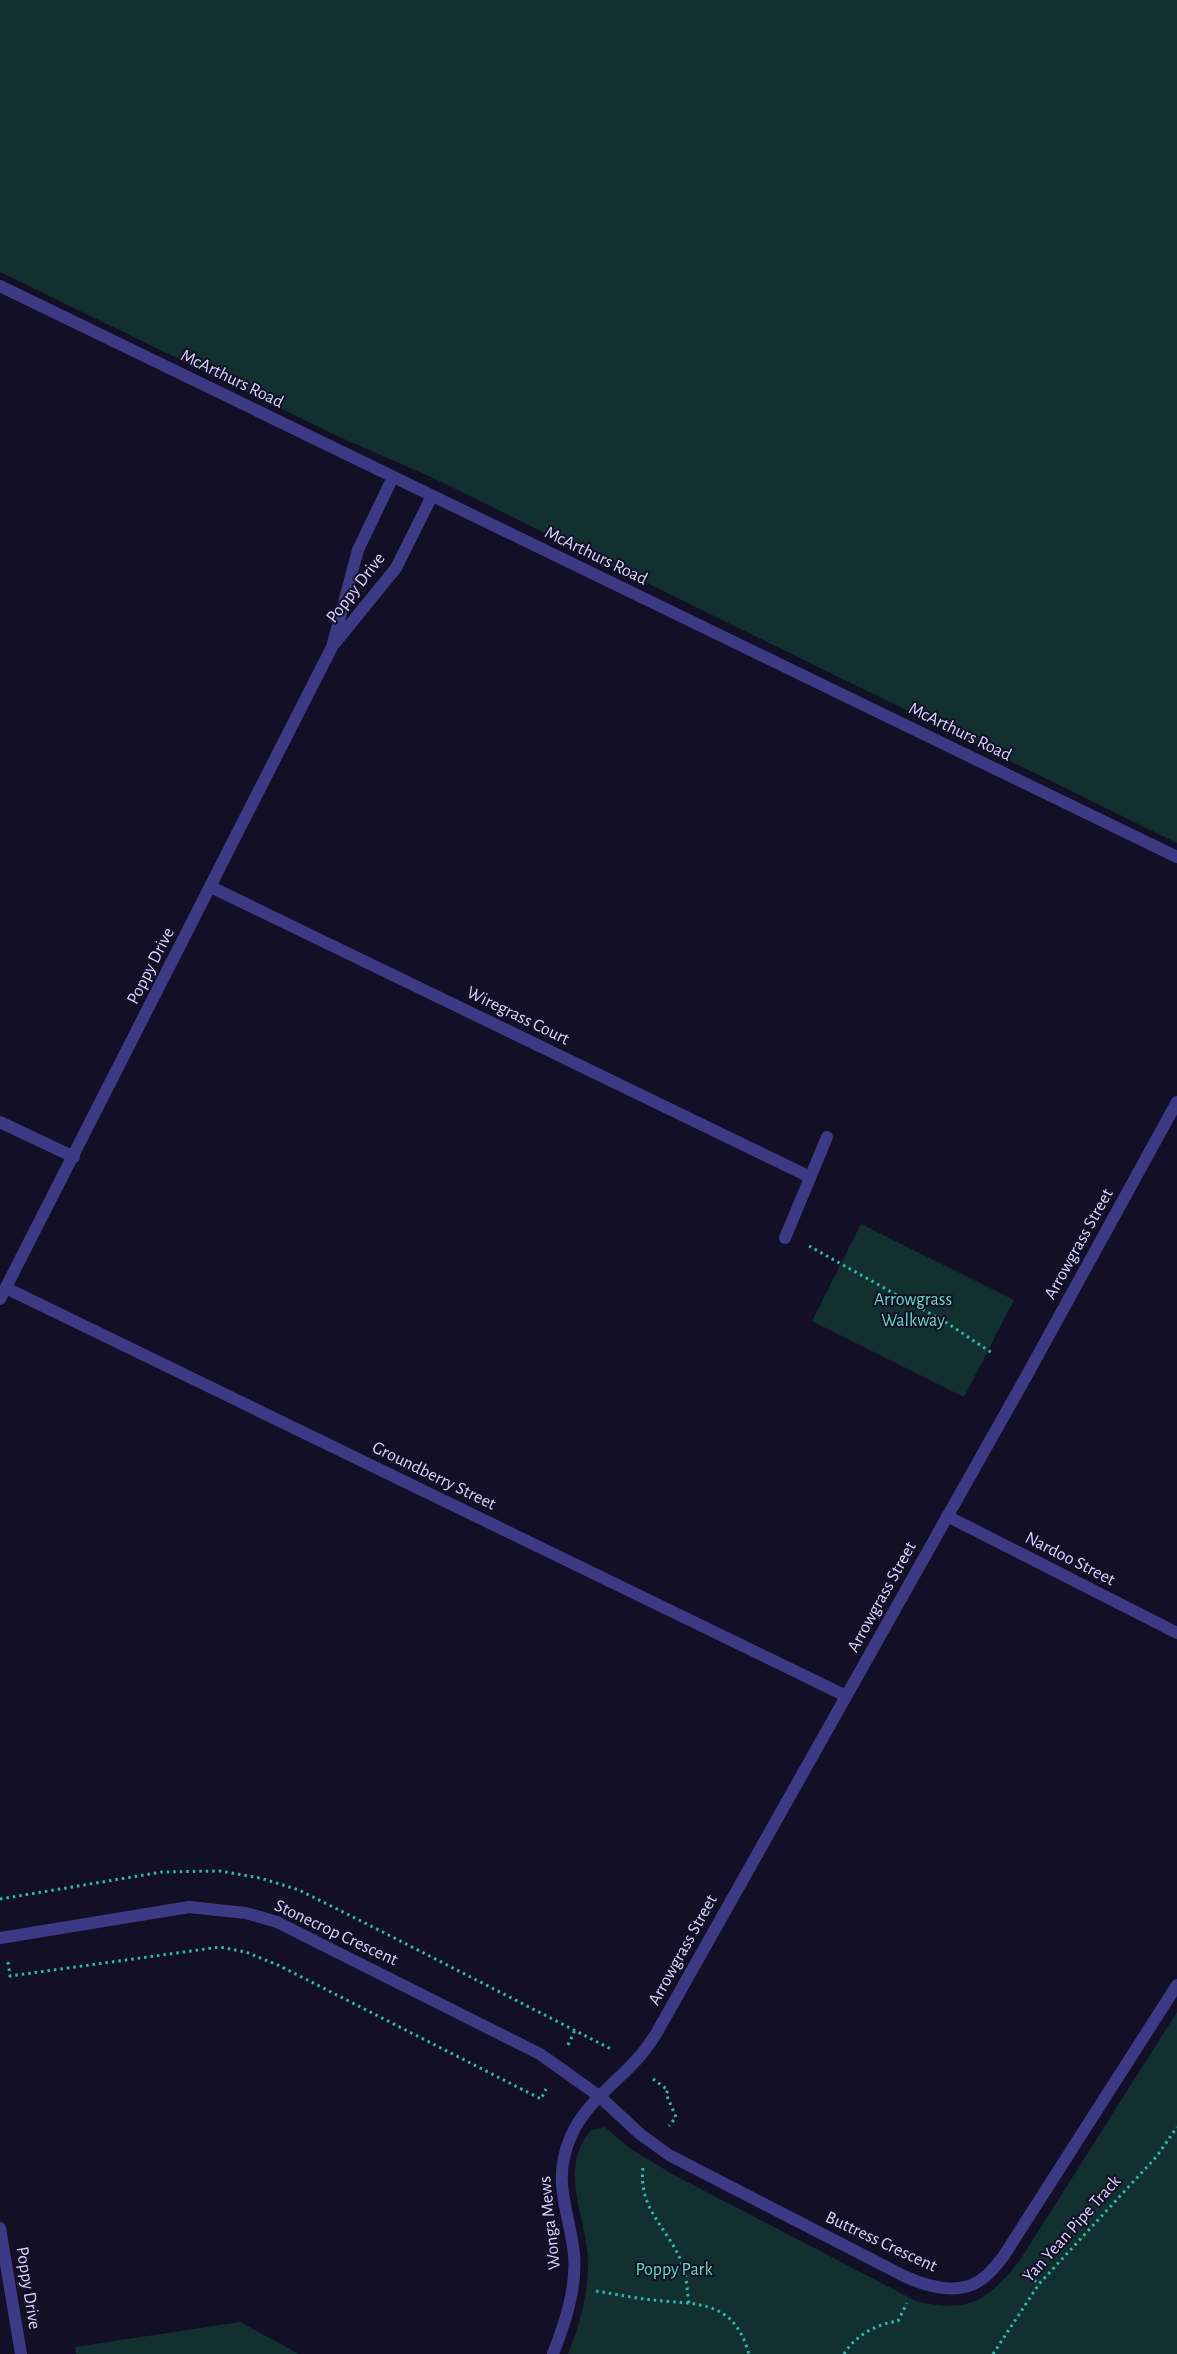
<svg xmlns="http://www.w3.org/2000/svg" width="1177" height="2354" font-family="'Alegreya Sans',sans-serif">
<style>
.green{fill:#12302f}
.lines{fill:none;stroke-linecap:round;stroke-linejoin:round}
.path{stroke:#2fb8b0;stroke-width:3;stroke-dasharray:2.5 4;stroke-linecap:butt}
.minor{stroke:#3d3a85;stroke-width:12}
.labels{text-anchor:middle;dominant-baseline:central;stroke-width:4;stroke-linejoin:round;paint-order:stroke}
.street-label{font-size:18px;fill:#d9d4ff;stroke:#130f26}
.park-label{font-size:18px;fill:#5fe0c0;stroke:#130f26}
</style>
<rect width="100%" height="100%" fill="#130f26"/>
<path class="green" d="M 0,0 L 1177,0 L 1177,843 L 431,477 L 337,436 L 0,272 Z
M 861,1224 L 1014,1300 L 964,1397 L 812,1321 Z
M 1177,2012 L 1177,2354 L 568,2354 C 579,2326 587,2299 588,2268 C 590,2221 556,2174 590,2131 L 605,2127 L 631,2149 L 672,2174 L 916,2301 C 969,2314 989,2300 1020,2260 Z
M 240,2322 L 299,2354 L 76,2354 L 75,2347 Z"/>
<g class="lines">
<path class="path" d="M 809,1246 L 947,1323 L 992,1353
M 0,1899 L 162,1872 L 220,1871 L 260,1878 L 299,1890 L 369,1925 L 611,2049
M 8,1962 L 10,1976 L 220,1947 L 246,1952 L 280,1966 L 541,2099 L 546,2089
M 568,2045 L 575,2030
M 653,2079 L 668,2090 L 666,2094 L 676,2117 L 669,2126
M 643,2168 C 638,2211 670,2229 683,2266 C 687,2277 687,2291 689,2304
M 1024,2272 L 1039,2284
M 596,2291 C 615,2294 634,2298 653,2300 C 676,2303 706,2301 725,2315 C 738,2324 745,2340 749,2354
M 844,2354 C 855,2336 876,2324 898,2321 L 907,2303
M 993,2354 L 1039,2284 L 1157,2156 L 1177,2127"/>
<path class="minor" d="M 0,286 L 1177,857
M 335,643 L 396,568 L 432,496
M 211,887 L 810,1177
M 0,1122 L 74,1157
M 785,1238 L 827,1137
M 6,1288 L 846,1696
M 0,1299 L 332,647 L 358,550 L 393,477
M 947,1516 L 1177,1633
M 0,1938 L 189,1907 L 246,1913 L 277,1922 L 540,2054 L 599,2096 L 640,2134 L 669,2155 L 904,2276 C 930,2288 964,2297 987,2275 C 993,2270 998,2263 1003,2257 L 1177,1985
M 0,2228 L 21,2354
M 553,2354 C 565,2323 577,2288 574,2254 C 569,2209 551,2182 571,2136 C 586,2102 617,2083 640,2056 C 646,2049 651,2041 656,2034 L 1027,1375 L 1177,1102"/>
</g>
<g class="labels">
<g class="street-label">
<text transform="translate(232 379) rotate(26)">McArthurs Road</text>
<text transform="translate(596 556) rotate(26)">McArthurs Road</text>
<text transform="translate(356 588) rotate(-52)">Poppy Drive</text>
<text transform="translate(960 732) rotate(26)">McArthurs Road</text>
<text transform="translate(151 966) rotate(-63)">Poppy Drive</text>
<text transform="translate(518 1016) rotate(26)">Wiregrass Court</text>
<text transform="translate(1079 1244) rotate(-61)">Arrowgrass Street</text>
<text transform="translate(434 1476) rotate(26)">Groundberry Street</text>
<text transform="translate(1070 1559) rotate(27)">Nardoo Street</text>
<text transform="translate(882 1597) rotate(-61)">Arrowgrass Street</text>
<text transform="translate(336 1933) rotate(25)">Stonecrop Crescent</text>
<text transform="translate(683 1950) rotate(-61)">Arrowgrass Street</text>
<text transform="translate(550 2223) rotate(-96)">Wonga Mews</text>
<text transform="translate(1072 2229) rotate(-48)">Yan Yean Pipe Track</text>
<text transform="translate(881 2242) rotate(25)">Buttress Crescent</text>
<text transform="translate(28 2288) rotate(81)">Poppy Drive</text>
</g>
<g class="park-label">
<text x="913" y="1300">Arrowgrass<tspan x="913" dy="21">Walkway</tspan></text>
<text x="674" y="2270">Poppy Park</text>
</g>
</g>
</svg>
